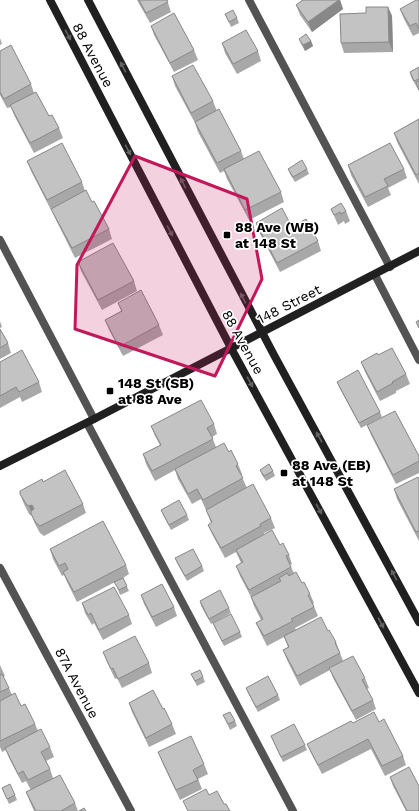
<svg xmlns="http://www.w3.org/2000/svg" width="419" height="811" font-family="'Work Sans',sans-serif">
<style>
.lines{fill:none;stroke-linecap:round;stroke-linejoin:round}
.lane{stroke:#535353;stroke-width:8}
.street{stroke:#535353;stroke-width:8}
.secondary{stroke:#202020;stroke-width:8}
.wall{fill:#a8a8a8}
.shaded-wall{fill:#888}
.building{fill:#c3c3c3;stroke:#888}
.oneway{fill:#636363}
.marked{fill:#c2185b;fill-opacity:0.2;stroke:#c2185b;stroke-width:3;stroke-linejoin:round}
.poi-dot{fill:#000;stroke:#fff;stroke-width:1.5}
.labels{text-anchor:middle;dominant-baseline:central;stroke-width:3.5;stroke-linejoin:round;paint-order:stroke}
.street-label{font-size:14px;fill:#000;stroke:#fff}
.poi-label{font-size:14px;font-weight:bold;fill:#000;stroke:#fff;text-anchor:start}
</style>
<rect width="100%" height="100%" fill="#fff"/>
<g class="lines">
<path class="lane" d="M 249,0 L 390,267
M 0,240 L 94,419
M 375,275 L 419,360
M 87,423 L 293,811"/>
<path class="street" d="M 0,568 L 131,811"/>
<path class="secondary" d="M 50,0 L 231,348 L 419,693
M 88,0 L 274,355 L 419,622
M 0,466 L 94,419 L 419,251"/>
</g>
<path class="wall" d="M 137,0 L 167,0 L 171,12 L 150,23 Z
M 301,0 L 340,0 L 343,9 L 312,32 L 300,15 L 296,5 L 302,1 Z
M 419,0 L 419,33 L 413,36 L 404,19 L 400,9 Z
M 388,7 L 392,16 L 393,52 L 344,53 L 341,43 Z
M 225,14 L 237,18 L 239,23 L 231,27 Z
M 151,26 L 194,50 L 198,60 L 174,72 L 154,35 Z
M 0,38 L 2,44 L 0,45 Z
M 299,39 L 311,41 L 313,46 L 305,51 L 301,44 Z
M 222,43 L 258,51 L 261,61 L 237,74 L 225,53 Z
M 0,51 L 31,84 L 34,93 L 49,116 L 59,128 L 63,138 L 34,153 L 14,115 L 11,107 L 7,108 L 0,95 Z
M 419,67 L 419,91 L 411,77 L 410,72 Z
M 172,76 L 213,101 L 217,111 L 241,151 L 244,159 L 281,192 L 284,202 L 249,220 L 227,179 L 224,171 L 220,173 L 198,132 L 195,123 L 175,86 Z
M 419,119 L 419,184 L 397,142 L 394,133 Z
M 27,161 L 82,182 L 85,191 L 109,229 L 112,239 L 75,258 L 55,218 L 51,209 L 51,210 L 31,171 Z
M 348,165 L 404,169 L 407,178 L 388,188 L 391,195 L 368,207 L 351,175 Z
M 288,169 L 307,169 L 309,174 L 295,182 L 290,174 Z
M 331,209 L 346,211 L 350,221 L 345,224 L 344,221 L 338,225 L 335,218 Z
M 256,223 L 292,227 L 318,241 L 321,251 L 280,272 L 259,232 Z
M 78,262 L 134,281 L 137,291 L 102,310 L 81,271 Z
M 118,303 L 159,325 L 163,335 L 123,356 L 109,330 L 105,320 L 121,311 Z
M 0,321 L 2,327 L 0,328 Z
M 0,329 L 8,343 L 11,353 L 0,359 Z
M 378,355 L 406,374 L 410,384 L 396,391 L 396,393 L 380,401 L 365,372 L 361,362 Z
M 0,362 L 39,382 L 42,392 L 22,402 L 20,397 L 0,408 Z
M 337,382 L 380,412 L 382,417 L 361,428 L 339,387 Z
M 214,424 L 217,434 L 212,437 L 216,447 L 229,452 L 238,464 L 242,474 L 241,475 L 247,488 L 271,518 L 275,528 L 264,533 L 264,535 L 280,545 L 289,555 L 292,564 L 290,565 L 294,573 L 310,594 L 314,603 L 313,604 L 318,616 L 295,628 L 296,630 L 328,631 L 336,642 L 343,661 L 365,678 L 369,688 L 367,689 L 373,700 L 376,709 L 356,720 L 333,678 L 330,670 L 300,686 L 287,660 L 283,650 L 288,647 L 284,637 L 267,646 L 260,632 L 256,623 L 261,620 L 254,606 L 251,597 L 240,576 L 236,566 L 241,563 L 236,552 L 225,558 L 212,534 L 208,525 L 211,523 L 206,510 L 201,499 L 192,504 L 178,479 L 175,470 L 155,481 L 146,464 L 143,454 L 160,445 L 155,436 L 151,426 Z
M 367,425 L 419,456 L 419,473 L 396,484 L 371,435 Z
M 260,470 L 273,471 L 275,476 L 266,481 L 262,475 Z
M 419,479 L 419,541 L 397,499 L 394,489 Z
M 43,482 L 83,504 L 86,513 L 44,536 L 40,533 L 35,524 L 32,516 L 29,514 L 24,504 L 20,494 Z
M 161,510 L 187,515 L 189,520 L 171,530 L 163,515 Z
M 50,549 L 126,565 L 129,574 L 123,578 L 129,591 L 120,595 L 115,582 L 77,602 L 67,582 L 64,575 L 62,576 L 53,559 Z
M 175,558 L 202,566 L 204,571 L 187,581 L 177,563 Z
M 141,595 L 174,607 L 177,616 L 156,627 L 144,604 Z
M 200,601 L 229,608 L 231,613 L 211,624 L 201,606 Z
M 82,603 L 129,615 L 132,624 L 103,640 L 94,623 L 92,625 L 85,613 Z
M 213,623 L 240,632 L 242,637 L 224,646 L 215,628 Z
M 103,652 L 149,663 L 152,673 L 122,688 L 117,678 L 115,679 L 107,662 Z
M 0,665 L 5,676 L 3,677 L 9,688 L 12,695 L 21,706 L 35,724 L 38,731 L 50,747 L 54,757 L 46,761 L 50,769 L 53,778 L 75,803 L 78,811 L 34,811 L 30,802 L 26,792 L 31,790 L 26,781 L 22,783 L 9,758 L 6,750 L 2,752 L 0,747 Z
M 191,674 L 203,677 L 205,682 L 197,686 Z
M 246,688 L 278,695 L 280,700 L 258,712 L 248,693 Z
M 129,703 L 172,724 L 176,734 L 149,747 L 132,712 Z
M 223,715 L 235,721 L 237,726 L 230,730 Z
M 379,722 L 403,756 L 406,765 L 385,776 L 371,749 L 322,774 L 311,753 L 307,744 L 353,723 Z
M 271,736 L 305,745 L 307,750 L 283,762 Z
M 158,752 L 204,764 L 208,774 L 198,779 L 202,789 L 180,800 L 162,762 Z
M 390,777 L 419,786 L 419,811 L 406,811 L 393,786 Z
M 2,788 L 15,795 L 17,800 L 9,804 Z"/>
<path class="shaded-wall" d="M 339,0 L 340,0 L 343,9 L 312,32 L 308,22 Z
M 388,7 L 392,16 L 393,52 L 389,42 Z
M 311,41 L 313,46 L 305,51 L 303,45 Z
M 32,505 L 36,514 L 33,516 L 29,506 Z"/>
<path class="building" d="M 139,0 L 167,0 L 168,2 L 146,13 Z
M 303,0 L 339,0 L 308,22 L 296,5 Z
M 416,0 L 419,0 L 419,29 L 416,23 L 410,26 L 400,9 Z
M 366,7 L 388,7 L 389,42 L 341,43 L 340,14 L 366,13 Z
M 233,10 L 237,18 L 229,22 L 225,14 Z
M 174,13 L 194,50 L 170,63 L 151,26 Z
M 246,30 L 258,51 L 233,64 L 222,43 Z
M 306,34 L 311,41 L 303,45 L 299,39 Z
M 11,45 L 31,84 L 4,99 L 0,92 L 0,51 Z
M 193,65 L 213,101 L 191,113 L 172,76 Z
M 419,67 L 419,79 L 414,81 L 410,72 Z
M 419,81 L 419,90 L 416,83 Z
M 36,92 L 49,116 L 52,115 L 59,128 L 30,143 L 10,105 Z
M 219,109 L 241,151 L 217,163 L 195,122 Z
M 419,119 L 419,173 L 416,175 L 394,133 Z
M 62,143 L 82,182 L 47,200 L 27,161 Z
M 390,143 L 404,169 L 384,179 L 388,186 L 365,197 L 348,165 Z
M 259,151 L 281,192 L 245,210 L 224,169 Z
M 302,160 L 307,169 L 293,177 L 288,169 Z
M 86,190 L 92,202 L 94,201 L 109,229 L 72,248 L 51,209 Z
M 341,203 L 346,211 L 341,214 L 340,212 L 334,215 L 331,209 Z
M 282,208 L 292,227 L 306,219 L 318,241 L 277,263 L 256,223 Z
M 113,243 L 134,281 L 98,300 L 78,262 Z
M 141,290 L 159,325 L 119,347 L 105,320 L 122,311 L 118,303 Z
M 419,320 L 419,328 L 416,322 Z
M 0,329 L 8,343 L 0,348 Z
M 392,348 L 406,374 L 392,382 L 393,383 L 377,392 L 361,362 L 377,353 L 378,355 Z
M 22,350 L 39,382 L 19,392 L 16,387 L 0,396 L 0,362 Z
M 358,370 L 380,412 L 359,423 L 337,382 Z
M 201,400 L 214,424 L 207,428 L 213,439 L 152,471 L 143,454 L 161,445 L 151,426 Z
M 395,411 L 419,456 L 419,461 L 393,475 L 367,425 Z
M 224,443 L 229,452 L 231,450 L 238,464 L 236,466 L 243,478 L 203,500 L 197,489 L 188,494 L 175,469 Z
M 269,464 L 273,471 L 264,476 L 260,470 Z
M 65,470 L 83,504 L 40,526 L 36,523 L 31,514 L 31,511 L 34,509 L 32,505 L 29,506 L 26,504 L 20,494 L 20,491 L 42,479 L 43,482 Z
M 418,477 L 419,479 L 419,531 L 416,532 L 394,489 Z
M 253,484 L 271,518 L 260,524 L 261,526 L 221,548 L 208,525 L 212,522 L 206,510 Z
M 179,500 L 187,515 L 169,525 L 161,510 Z
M 103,521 L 126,565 L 74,592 L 63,572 L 68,569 L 65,563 L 59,566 L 50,549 Z
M 272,530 L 280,545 L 283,543 L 289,555 L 286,556 L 291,567 L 249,590 L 236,566 L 243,562 L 236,550 Z
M 193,549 L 202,566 L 185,576 L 175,558 Z
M 296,572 L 302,583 L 304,582 L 310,594 L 308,595 L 314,607 L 291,619 L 293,621 L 264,636 L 256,623 L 263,619 L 251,597 L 281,581 L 279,578 L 287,573 L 289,576 Z
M 123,578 L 127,586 L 119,590 L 114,582 Z
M 162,584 L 174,607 L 152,617 L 141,595 Z
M 114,587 L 129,615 L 99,630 L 91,613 L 88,615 L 82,603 Z
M 220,590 L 229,608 L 209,619 L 200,601 Z
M 231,614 L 240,632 L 222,641 L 213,623 Z
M 321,617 L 328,631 L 329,630 L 336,642 L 335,643 L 340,653 L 297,676 L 283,650 L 289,647 L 284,636 Z
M 135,636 L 149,663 L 118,679 L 113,668 L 111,669 L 103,652 Z
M 353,656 L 365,678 L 362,680 L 373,700 L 352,711 L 329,668 Z
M 200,670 L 203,677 L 195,681 L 191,674 Z
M 2,674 L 9,688 L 0,692 L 0,675 Z
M 268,676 L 278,695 L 256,707 L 246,688 Z
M 153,690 L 163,709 L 164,708 L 172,724 L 146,738 L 129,703 Z
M 15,693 L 21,706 L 25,704 L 35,724 L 0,741 L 0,701 Z
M 230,712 L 235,721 L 228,724 L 223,715 Z
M 374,712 L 379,722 L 384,719 L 403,756 L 382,766 L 368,739 L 318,765 L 307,744 L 351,721 L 353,723 Z
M 294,724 L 305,745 L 281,757 L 271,736 Z
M 41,729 L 50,747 L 41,752 L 50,769 L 28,780 L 23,771 L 18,774 L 5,748 Z
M 191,736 L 204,764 L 193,770 L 198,780 L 176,790 L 158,752 Z
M 409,767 L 419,786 L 419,810 L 418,811 L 407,811 L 390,777 Z
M 60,775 L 75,803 L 61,811 L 36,811 L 26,792 Z
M 10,784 L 15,795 L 7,799 L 2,788 Z
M 206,789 L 209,795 L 217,791 L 224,804 L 226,804 L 230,811 L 188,811 L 183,801 Z
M 84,808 L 86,811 L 79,811 Z"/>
<defs><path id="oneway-solid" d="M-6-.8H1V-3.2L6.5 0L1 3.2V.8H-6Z"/></defs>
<g class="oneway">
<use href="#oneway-solid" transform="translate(68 35) rotate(62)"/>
<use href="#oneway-solid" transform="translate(123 67) rotate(-118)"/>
<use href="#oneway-solid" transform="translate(128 150) rotate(62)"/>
<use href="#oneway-solid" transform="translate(183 183) rotate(-118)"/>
<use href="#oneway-solid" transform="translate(170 231) rotate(62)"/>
<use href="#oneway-solid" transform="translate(243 298) rotate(-118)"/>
<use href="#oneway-solid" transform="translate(250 382) rotate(61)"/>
<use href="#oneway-solid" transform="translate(319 437) rotate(-119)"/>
<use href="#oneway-solid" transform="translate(319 509) rotate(61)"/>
<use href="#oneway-solid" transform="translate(394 575) rotate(-118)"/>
<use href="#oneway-solid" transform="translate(381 623) rotate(61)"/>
</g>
<path class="marked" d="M 135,156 L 247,199 L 262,279 L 215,376 L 75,329 L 77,265 Z"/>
<g class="poi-dot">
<rect x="223" y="231" width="8" height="8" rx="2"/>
<rect x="106" y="387" width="8" height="8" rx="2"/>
<rect x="280" y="469" width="8" height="8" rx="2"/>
</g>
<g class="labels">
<g class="street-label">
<text transform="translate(93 55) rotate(62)">88 Avenue</text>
<text transform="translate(289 304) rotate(-27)">148 Street</text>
<text transform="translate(243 342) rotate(61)">88 Avenue</text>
<text transform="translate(77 683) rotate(62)">87A Avenue</text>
</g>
<g class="poi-label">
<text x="235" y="227">88 Ave (WB)<tspan x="235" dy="16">at 148 St</tspan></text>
<text x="118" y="383">148 St (SB)<tspan x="118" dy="16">at 88 Ave</tspan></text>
<text x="292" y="465">88 Ave (EB)<tspan x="292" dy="16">at 148 St</tspan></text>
</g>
</g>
</svg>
